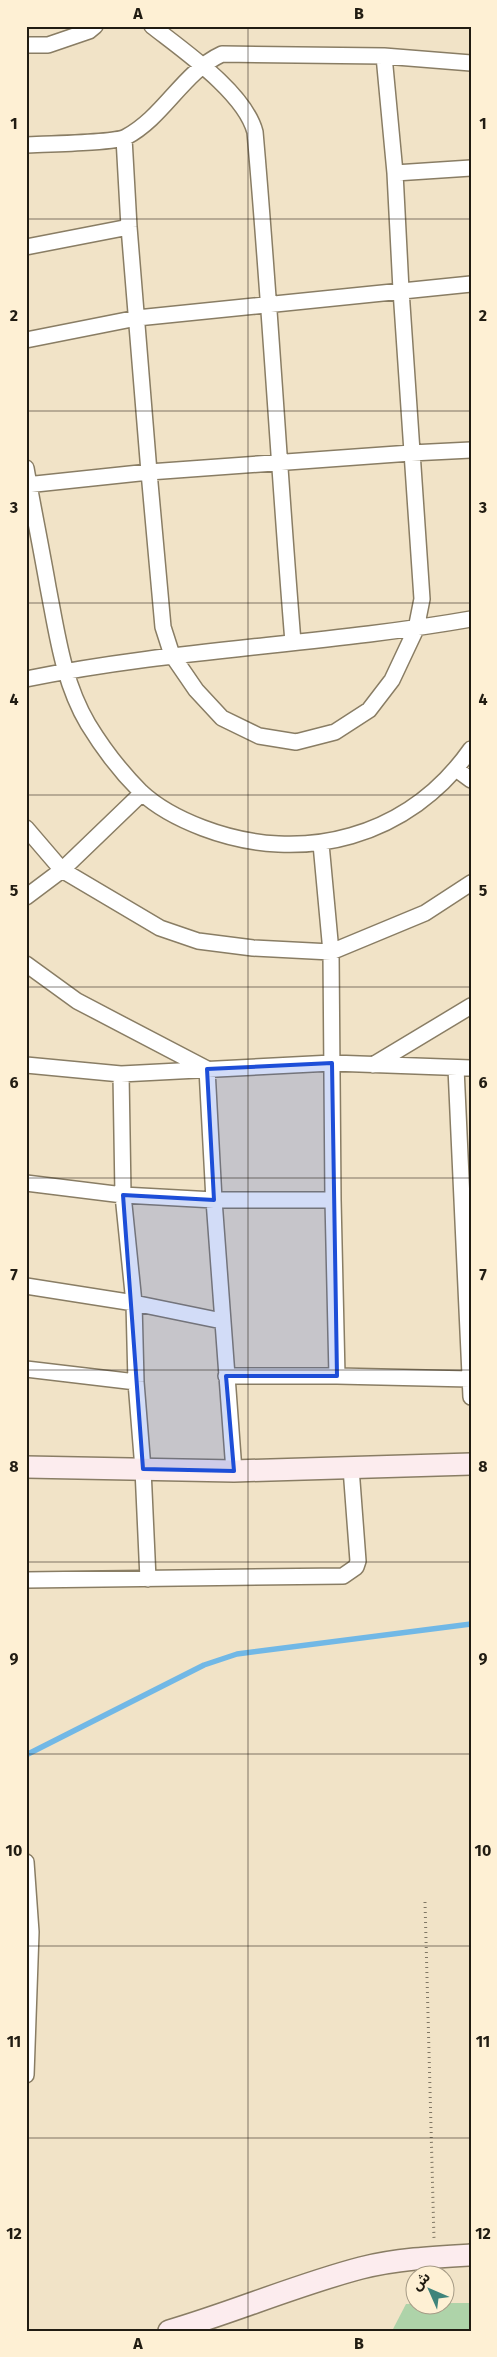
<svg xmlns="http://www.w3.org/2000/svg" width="497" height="2357" font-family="'Fira Sans','Noto Sans Arabic',sans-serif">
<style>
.green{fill:#aed3a9}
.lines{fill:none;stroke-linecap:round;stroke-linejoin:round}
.stream{stroke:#71b8e6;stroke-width:5.5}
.street-casing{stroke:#897d64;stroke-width:18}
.secondary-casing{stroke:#897d64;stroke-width:24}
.path{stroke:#7f7664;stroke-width:3;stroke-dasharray:1 4;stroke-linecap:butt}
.street{stroke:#fff;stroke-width:15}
.secondary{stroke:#fcecee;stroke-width:21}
.marked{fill:#1d4ed8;fill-opacity:0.2;stroke:#1d4ed8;stroke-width:4;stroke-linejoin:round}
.grid{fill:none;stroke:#211c12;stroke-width:1;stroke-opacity:0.55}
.neatline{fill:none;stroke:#211c12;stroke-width:2}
.grid-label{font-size:16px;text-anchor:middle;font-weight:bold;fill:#211c12}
</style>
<rect width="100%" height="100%" fill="#f1e3c7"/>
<path class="green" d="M 445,2303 L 471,2303 L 471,2331 L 392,2331 L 406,2304 Z"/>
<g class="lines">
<path class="stream" d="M 26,1755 L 204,1665 L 237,1654 L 471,1624"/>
<defs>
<path id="street" d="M 152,26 C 184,51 245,93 255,132 C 270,302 279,472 293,642
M 26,45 L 48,45 L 89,31 L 95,26
M 124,138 L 129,227 L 149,472 L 163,627 L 172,655 L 196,690 L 222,718 L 259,736 L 296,742 L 335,732 L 369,710 L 392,680 L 416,629 L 422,599 L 401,290 L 395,173 L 384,56
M 26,145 C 44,144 115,143 126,137 C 164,117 183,72 222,54 L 384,56 L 471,63
M 395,173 L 471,168
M 26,247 L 129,227
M 26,340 L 137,318 L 471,284
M 26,468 C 33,508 41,547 48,587 C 57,633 63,682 88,724 C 102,747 122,773 141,792 C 158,808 182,820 203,828 C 303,866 409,837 471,749
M 26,485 L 149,472 L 411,453 L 471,450
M 26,679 C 173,649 323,645 471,619
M 456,769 L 471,780
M 26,828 L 62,870 L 160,928 L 198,941 L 253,948 L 331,952 L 425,913 L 471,883
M 321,844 L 331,952 L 333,1200 L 337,1376
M 26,897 L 62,870 L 142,793
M 26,964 L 77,1001 L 207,1069 L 214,1200 L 234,1471
M 26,1065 L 121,1074 L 332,1063 L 471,1068
M 373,1065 L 471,1006
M 456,1068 L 471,1397
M 121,1074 L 123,1195 L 134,1303 L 136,1382 L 143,1469 L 148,1579
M 26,1183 L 123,1195 L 214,1200 L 333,1200
M 26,1286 L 134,1303 L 222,1321
M 26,1369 L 136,1382
M 226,1376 L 337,1376 L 470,1379
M 26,1580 L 343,1576 L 356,1567 L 358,1561 L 351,1468
M 26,1862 L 31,1932 L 26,2075"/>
<path id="secondary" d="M 26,1467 L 234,1471 L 471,1464
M 169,2331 C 234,2312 296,2285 361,2268 C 396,2259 435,2257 471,2255"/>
</defs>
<use href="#street" class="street-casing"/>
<use href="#secondary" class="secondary-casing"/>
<path class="path" d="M 425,1902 L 434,2239"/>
<use href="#street" class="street"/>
<use href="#secondary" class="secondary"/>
</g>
<path class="marked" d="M 332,1063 L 337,1376 L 226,1376 L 234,1471 L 143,1469 L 123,1195 L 214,1200 L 207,1069 Z"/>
<path class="grid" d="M 248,26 L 248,2331M 26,219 L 471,219M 26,411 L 471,411M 26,603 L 471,603M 26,795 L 471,795M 26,987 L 471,987M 26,1178 L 471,1178M 26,1370 L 471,1370M 26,1562 L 471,1562M 26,1754 L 471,1754M 26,1946 L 471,1946M 26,2138 L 471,2138"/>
<rect width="497" height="2357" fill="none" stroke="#fef0d4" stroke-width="55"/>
<g transform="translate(430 2290) rotate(315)"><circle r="24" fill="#fef0d4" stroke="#a69b86"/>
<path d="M0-4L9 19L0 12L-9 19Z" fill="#3f847b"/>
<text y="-8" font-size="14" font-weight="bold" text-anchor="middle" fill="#211c12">ش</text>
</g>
<rect x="28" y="28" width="442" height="2302" class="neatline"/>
<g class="grid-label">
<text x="138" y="19">A</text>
<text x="359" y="19">B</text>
<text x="14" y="129">1</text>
<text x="483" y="129">1</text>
<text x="14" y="321">2</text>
<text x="483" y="321">2</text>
<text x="14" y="513">3</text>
<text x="483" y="513">3</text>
<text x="14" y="705">4</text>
<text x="483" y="705">4</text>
<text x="14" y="896">5</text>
<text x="483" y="896">5</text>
<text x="14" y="1088">6</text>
<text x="483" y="1088">6</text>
<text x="14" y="1280">7</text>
<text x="483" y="1280">7</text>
<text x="14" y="1472">8</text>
<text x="483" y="1472">8</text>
<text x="14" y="1664">9</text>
<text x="483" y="1664">9</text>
<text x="14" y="1856">10</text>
<text x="483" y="1856">10</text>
<text x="14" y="2047">11</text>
<text x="483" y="2047">11</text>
<text x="14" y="2239">12</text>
<text x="483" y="2239">12</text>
<text x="138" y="2349">A</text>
<text x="359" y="2349">B</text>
</g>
</svg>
